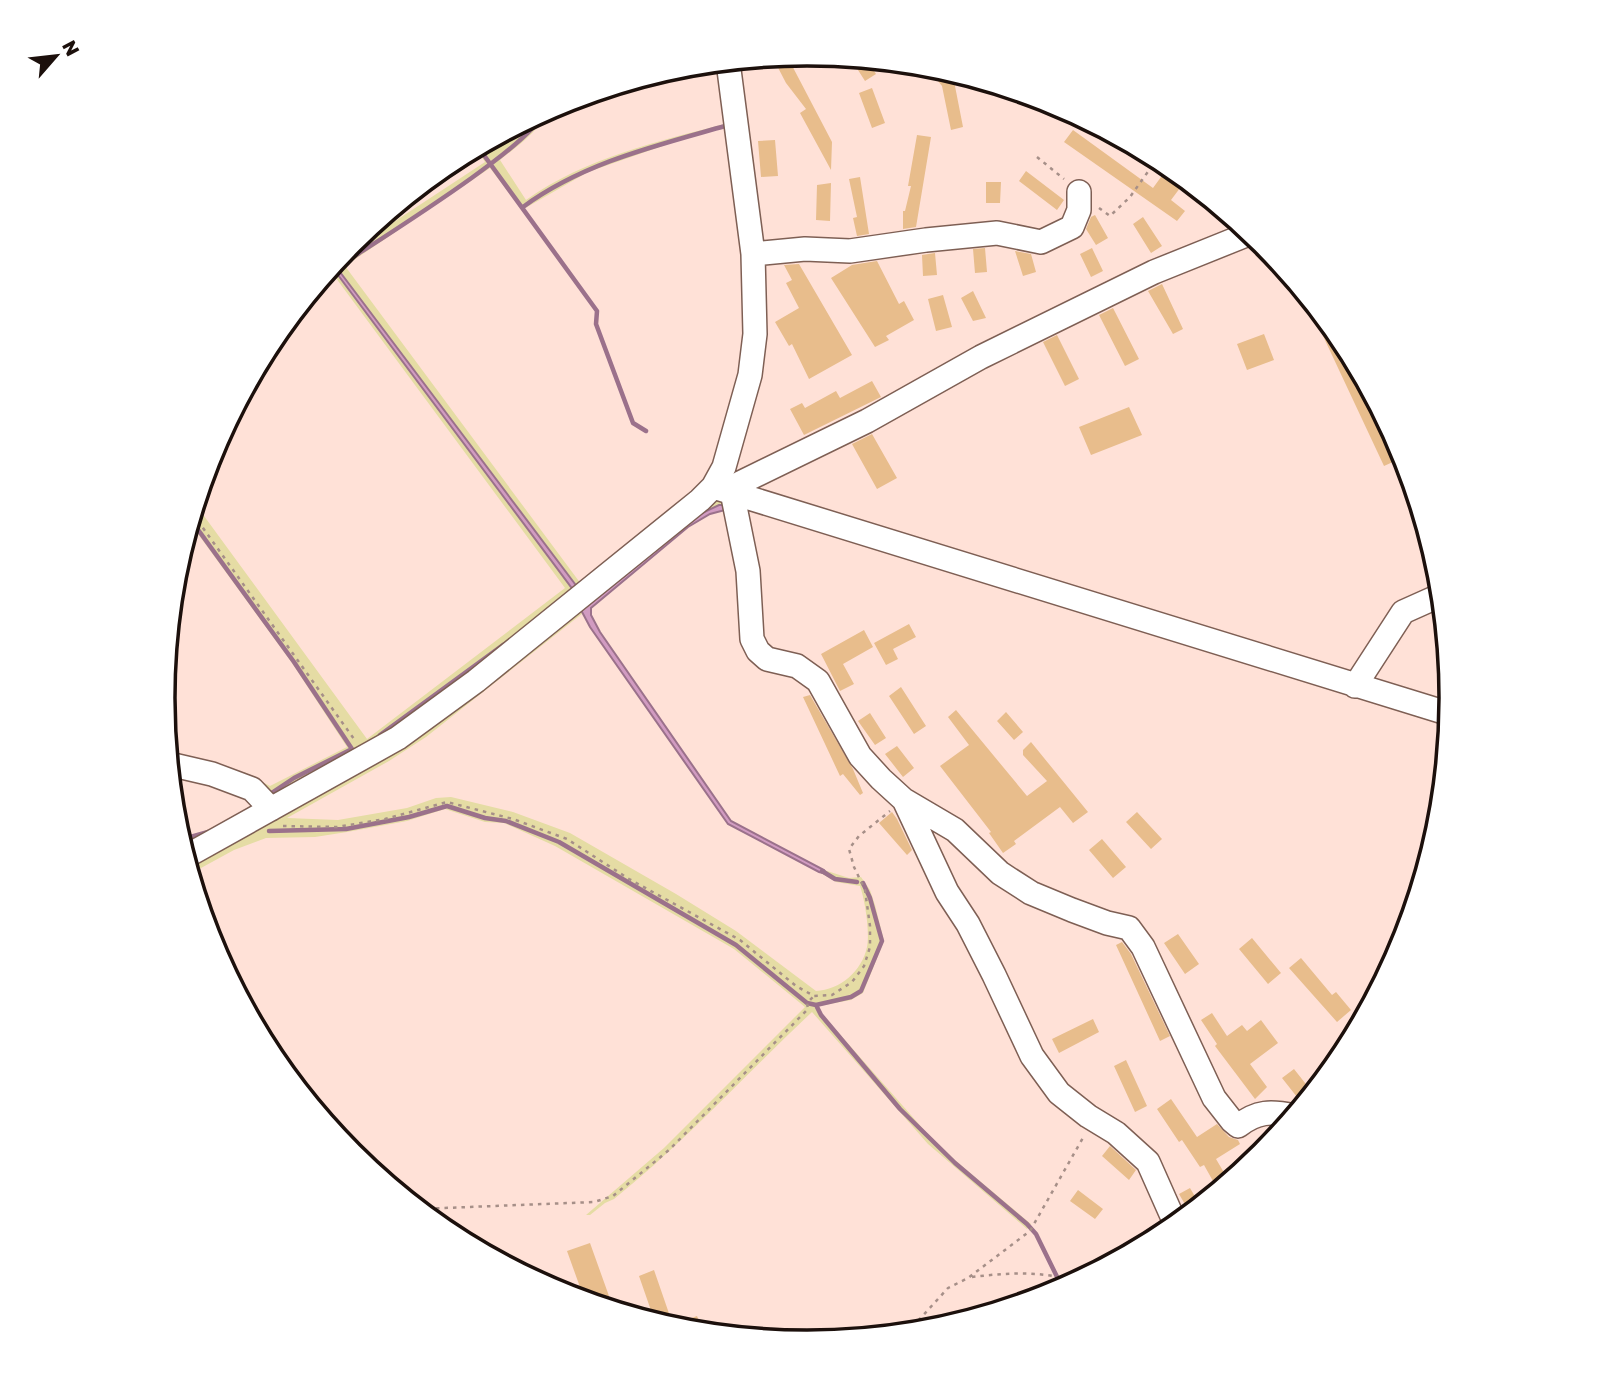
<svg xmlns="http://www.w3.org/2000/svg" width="1614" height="1397" font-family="'Golos Text',sans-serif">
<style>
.green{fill:#e5dca4;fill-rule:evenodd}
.water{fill:#d19bc1;stroke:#9b718b;stroke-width:2}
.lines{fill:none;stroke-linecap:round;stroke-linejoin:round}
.stream{stroke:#9b718b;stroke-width:4.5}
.building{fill:#e8bd8c}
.minor-casing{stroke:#7e5f54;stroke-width:26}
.path{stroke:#a68f88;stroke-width:2.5;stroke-dasharray:3.5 5;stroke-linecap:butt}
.minor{stroke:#fff;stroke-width:23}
.rim{fill:none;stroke:#1c100c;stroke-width:3.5}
</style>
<rect width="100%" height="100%" fill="#ffe1d7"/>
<path class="green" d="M 724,62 L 750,254 L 753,334 L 730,436 L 719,466 L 709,483 L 695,497 L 574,595 L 380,741 L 369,749 L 366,746 L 355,752 L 354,756 L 271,800 L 244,780 L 244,772 L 270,786 L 347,747 L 292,663 L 190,523 L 196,505 L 367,739 L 565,588 L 330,270 L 332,267 L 574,591 L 578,587 L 334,264 L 339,258 L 485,162 L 476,149 L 486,143 L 492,151 L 520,130 L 525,123 L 547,111 C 540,131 516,147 500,160 L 526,200 C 587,157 659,141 729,123 L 720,63 ZM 726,127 L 731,128 L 738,201 L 747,259 L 752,312 L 741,376 L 723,440 L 706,480 L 693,495 L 581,584 L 345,266 L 490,168 L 522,210 L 588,172 L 671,143 Z
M 716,492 L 729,509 L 711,508 L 581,610 L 583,613 L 426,737 L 389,761 L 287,818 L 338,820 L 407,808 L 436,798 L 451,797 L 513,812 L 570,833 L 676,894 L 736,931 L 816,991 C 840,990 862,971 867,947 C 870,932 865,900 860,886 L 836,882 L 819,872 L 826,873 L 824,870 L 849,878 L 861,877 L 870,890 L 875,905 L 884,941 L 863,993 L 851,1000 L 819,1006 L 822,1014 L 925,1131 L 956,1161 L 1031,1224 L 1027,1229 L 928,1144 L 812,1012 C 746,1074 685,1142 614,1199 L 605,1203 L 590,1215 L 586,1215 L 664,1148 L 805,1007 L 734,949 L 555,846 L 504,823 L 485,822 L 445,809 L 407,821 L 347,832 L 315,837 L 266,838 L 234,850 L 190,874 L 188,866 L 278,816 Z"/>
<path class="water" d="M 334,264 L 578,588 L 574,591 L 332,267 Z
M 719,505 L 726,505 L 729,509 L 710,514 L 688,527 L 591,608 L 591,615 L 600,632 L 731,821 L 824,870 L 827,874 L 819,872 L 728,824 L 590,627 L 581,610 L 694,517 Z"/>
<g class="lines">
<path class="stream" d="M 478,147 L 597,311 L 596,324 L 633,423 L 646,431
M 523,207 C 583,163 655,146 725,126
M 335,269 C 372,244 532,146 543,113
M 191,520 L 294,662 L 352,749 L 294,778 L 267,796
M 380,735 L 503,645
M 269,831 L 346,829 L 409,817 L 447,806 L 485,818 L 506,821 L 559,842 L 736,945 L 807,1003 L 816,1005 L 821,1015 L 900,1109 L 955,1163 L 1027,1224 L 1036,1234 L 1063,1289
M 180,840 L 208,832
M 822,871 L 835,879 L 857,882
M 816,1005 L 851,997 L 861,991 L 882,941 L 870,898 L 863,883"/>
</g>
<path class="building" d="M 787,56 L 832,142 L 831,170 L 800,113 L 806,109 L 786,83 L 773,58 Z
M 851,59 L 867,60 L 876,74 L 865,81 Z
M 926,66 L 945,70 L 954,81 L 963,127 L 951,130 L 942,86 Z
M 872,88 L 885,123 L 872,128 L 859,93 Z
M 1073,130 L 1153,188 L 1169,166 L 1186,180 L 1171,200 L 1185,211 L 1177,221 L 1064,142 Z
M 917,135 L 931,137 L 916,227 L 903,229 L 903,211 L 905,211 L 911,186 L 908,186 Z
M 775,140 L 778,176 L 761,177 L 758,141 Z
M 1026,171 L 1064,200 L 1057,210 L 1019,181 Z
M 860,177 L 869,234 L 857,236 L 853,218 L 857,217 L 849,179 Z
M 986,182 L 1001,182 L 1000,203 L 986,203 Z
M 831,183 L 830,221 L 816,220 L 817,185 Z
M 1095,215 L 1108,238 L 1096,245 L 1086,229 L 1091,217 Z
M 1143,217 L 1162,246 L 1151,253 L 1133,224 Z
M 985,248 L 987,272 L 975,273 L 973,249 Z
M 1092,248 L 1103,271 L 1091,277 L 1080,254 Z
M 1015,251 L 1031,254 L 1036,272 L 1023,276 Z
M 935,253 L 937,275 L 923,276 L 922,255 Z
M 877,261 L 899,304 L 904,301 L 914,320 L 886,336 L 889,340 L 875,347 L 831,278 L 852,265 Z
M 799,264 L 852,355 L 809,379 L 792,344 L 789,346 L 775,322 L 799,308 L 786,283 L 792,280 L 784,265 Z
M 1162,284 L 1183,329 L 1173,334 L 1148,291 Z
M 973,291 L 986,318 L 973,321 L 961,298 Z
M 943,295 L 952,327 L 936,331 L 928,299 Z
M 1313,304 L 1343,341 L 1404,457 L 1384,466 L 1309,306 Z
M 1113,308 L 1139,359 L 1125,366 L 1099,315 Z
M 1264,334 L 1274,360 L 1247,370 L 1237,344 Z
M 1057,335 L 1079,379 L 1065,386 L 1043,342 Z
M 872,381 L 881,397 L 804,435 L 790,409 L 802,403 L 805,408 L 836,391 L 840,398 Z
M 1129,407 L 1142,435 L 1091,455 L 1079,427 Z
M 872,434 L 897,478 L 877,489 L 852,444 Z
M 909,624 L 916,637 L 893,649 L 898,659 L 886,665 L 874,643 Z
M 864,630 L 873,647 L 843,664 L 854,684 L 840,691 L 821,654 Z
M 901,687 L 926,726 L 914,734 L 889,696 Z
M 810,695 L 853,769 L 863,793 L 860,795 L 843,774 L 840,776 L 803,697 Z
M 956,710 L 1027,796 L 1047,781 L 1023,755 L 1023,750 L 1031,742 L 1088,812 L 1073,823 L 1060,807 L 1014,841 L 1016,844 L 1003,853 L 989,833 L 991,832 L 940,766 L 969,745 L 948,717 Z
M 1006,712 L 1023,732 L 1014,740 L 997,721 Z
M 870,713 L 886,738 L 875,745 L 858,721 Z
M 897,746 L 914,768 L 903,777 L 885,754 Z
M 892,812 L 897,819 L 912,850 L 907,855 L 879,823 Z
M 1137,812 L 1162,839 L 1151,849 L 1126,822 Z
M 1102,839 L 1126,867 L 1113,878 L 1089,850 Z
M 1178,934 L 1199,964 L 1185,974 L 1164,943 Z
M 1252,938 L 1281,973 L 1268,984 L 1239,949 Z
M 1122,942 L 1131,954 L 1170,1036 L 1160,1041 L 1116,945 Z
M 1301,958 L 1332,995 L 1336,992 L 1351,1010 L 1337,1022 L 1289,968 Z
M 1212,1013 L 1227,1036 L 1242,1025 L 1247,1031 L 1261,1020 L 1278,1043 L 1250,1064 L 1267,1087 L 1255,1099 L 1215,1046 L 1217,1044 L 1201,1020 Z
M 1093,1019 L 1099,1032 L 1059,1053 L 1052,1039 Z
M 1126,1060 L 1147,1106 L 1135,1112 L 1114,1066 Z
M 1294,1069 L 1309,1088 L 1297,1097 L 1282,1078 Z
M 1171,1099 L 1197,1137 L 1217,1124 L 1229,1137 L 1238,1140 L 1240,1144 L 1216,1159 L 1229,1181 L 1218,1190 L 1204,1165 L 1200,1167 L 1182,1140 L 1179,1142 L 1157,1109 Z
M 1110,1146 L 1136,1170 L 1129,1180 L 1102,1156 Z
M 1190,1188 L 1200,1205 L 1190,1213 L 1179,1194 Z
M 1078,1190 L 1103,1209 L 1095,1219 L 1070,1201 Z
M 590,1243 L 614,1310 L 585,1301 L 567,1251 Z
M 654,1270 L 673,1325 L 697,1316 L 704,1333 L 681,1330 L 655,1322 L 639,1276 Z"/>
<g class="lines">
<defs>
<path id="minor" d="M 1251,233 L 1154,272 L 981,357 L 867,421 L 740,483 L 732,492 L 748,571 L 752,639 L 758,651 L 767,659 L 797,666 L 818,681 L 860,756 L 881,779 L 904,800 L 955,830 L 1000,873 L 1031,893 L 1072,910 L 1107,923 L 1129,928 L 1143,947 L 1214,1098 L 1232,1121 L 1238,1126 C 1257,1111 1271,1111 1294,1116
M 753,254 L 805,249 L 850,251 L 926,240 L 997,233 L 1041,242 L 1072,227 L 1079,210 L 1079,192
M 720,489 L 1450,714
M 1355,686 L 1403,612 L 1441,595
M 169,764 L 212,774 L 252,789 L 271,809
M 904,800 L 947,892 L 968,924 L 994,975 L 1032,1056 L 1059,1093 L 1088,1116 L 1116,1133 L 1148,1162 L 1176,1225
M 185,857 L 398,738 L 476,681 L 700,500 L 713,487 L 724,467 L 750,375 L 755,334 L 753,254 L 728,62"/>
</defs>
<use href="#minor" class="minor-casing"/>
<path class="path" d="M 1037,157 L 1064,179
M 1099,208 L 1110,216 L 1130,197 L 1157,159
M 193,514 L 354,739
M 283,826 L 337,827 L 385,819 L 447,802 L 513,819 L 567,839 L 629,879 L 740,940 L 796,986 L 814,996 L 832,995 L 852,982 L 864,966 L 870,947 L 870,926 L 865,890 L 854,867 L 849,849 L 859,836 L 890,811
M 419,1209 L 594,1202 L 613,1196 L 669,1150 L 808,1009 L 807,1003 L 814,996
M 972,1277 C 1006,1273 1042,1270 1076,1282
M 907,1333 L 948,1288 L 968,1278 L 1030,1231 L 1084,1136"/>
<use href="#minor" class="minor"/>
</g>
<path d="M0 0H1614V1397H0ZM175 698a632 632 0 1 1 1264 0a632 632 0 1 1-1264 0Z" fill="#fff" fill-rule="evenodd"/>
<path class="rim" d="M175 698a632 632 0 1 1 1264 0a632 632 0 1 1-1264 0Z"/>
<g transform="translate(56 56) rotate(62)" stroke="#ffffff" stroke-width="5" paint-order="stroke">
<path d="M0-5L12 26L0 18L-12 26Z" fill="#1c100c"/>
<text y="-10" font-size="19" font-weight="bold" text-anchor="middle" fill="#1c100c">N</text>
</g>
</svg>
